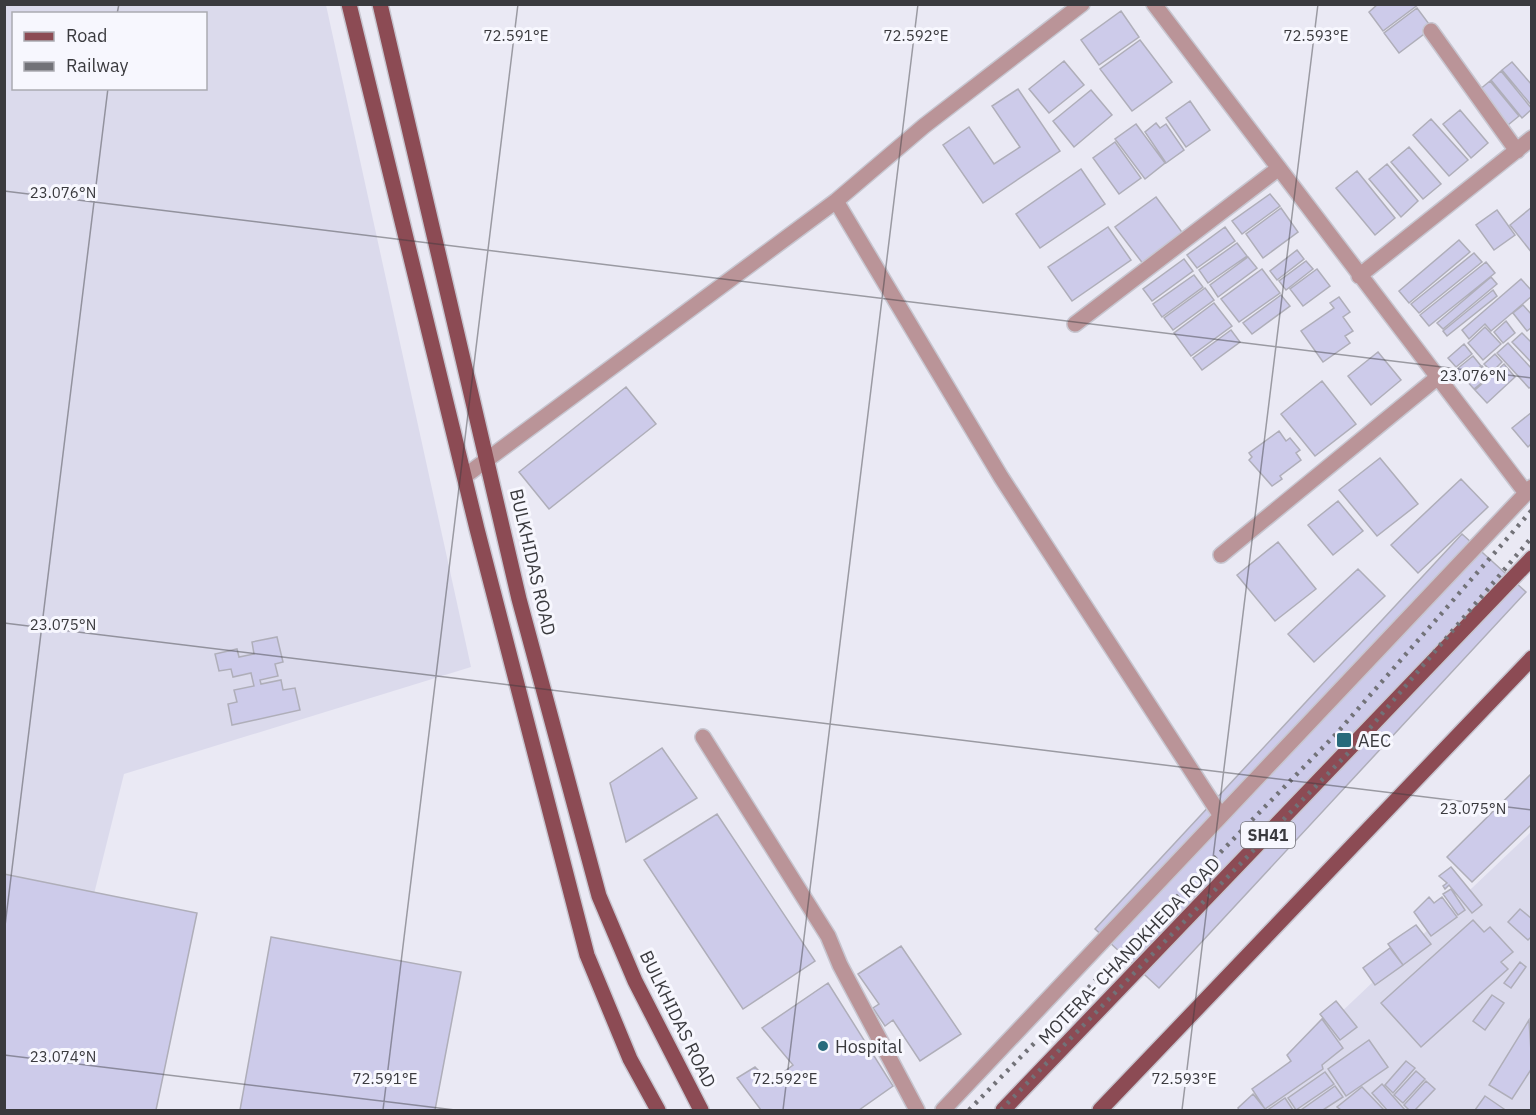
<svg xmlns="http://www.w3.org/2000/svg" width="1536" height="1115" font-family="'IBM Plex Sans',sans-serif">
<style>
.built{fill:#dbdaec;fill-rule:evenodd}
.building{fill:#cdcbea;stroke:#afaeb9;stroke-width:1.5}
.lines{fill:none;stroke-linecap:round;stroke-linejoin:round}
.minor-casing{stroke:#c7c6d0;stroke-width:18}
.major-casing{stroke:#c7c6d0;stroke-width:18}
.minor{stroke:#ba9498;stroke-width:15}
.major{stroke:#8c4b54;stroke-width:15}
.rail{stroke:#727278;stroke-width:4.5;stroke-dasharray:3 6;stroke-linecap:butt}
.ticks{fill:none;stroke:#3a3a3e;stroke-width:1.5;stroke-opacity:0.45}
.poi-dot{fill:#286b7c;stroke:#f7f7fe;stroke-width:2}
.labels{text-anchor:middle;dominant-baseline:central;stroke-width:6;stroke-linejoin:round;paint-order:stroke}
.shield{fill:#f7f7fe;stroke:#737378;stroke-width:1.5}
.shield-label{font-size:16px;font-weight:bold;fill:#3a3a3e}
.street-label{font-size:18px;fill:#3a3a3e;stroke:#f7f7fe}
.poi-label{font-size:18px;fill:#3a3a3e;stroke:#f7f7fe;text-anchor:start}
.ticks-label{font-size:15px;text-anchor:middle;fill:#3a3a3e;stroke:#f7f7fe;stroke-width:6;stroke-linejoin:round;paint-order:stroke}
</style>
<rect width="100%" height="100%" fill="#eae9f4"/>
<path class="built" d="M 5,5 L 326,5 L 471,667 L 124,774 L 80,950 L 5,931 ZM 14,14 L 206,14 L 206,88 L 14,88 Z
M 1531,832 L 1531,1110 L 1238,1110 Z"/>
<path class="building" d="M 1378,4 L 1419,4 L 1383,31 L 1369,12 Z
M 1417,8 L 1432,28 L 1399,53 L 1384,33 Z
M 1121,11 L 1139,37 L 1099,65 L 1081,40 Z
M 1140,40 L 1172,82 L 1132,111 L 1100,69 Z
M 1064,61 L 1084,85 L 1049,113 L 1029,89 Z
M 1512,62 L 1532,85 L 1532,106 L 1502,70 Z
M 1501,71 L 1532,109 L 1522,118 L 1491,80 Z
M 1490,81 L 1519,116 L 1508,125 L 1479,90 Z
M 1018,89 L 1060,151 L 983,203 L 943,145 L 969,127 L 994,164 L 1020,147 L 992,106 Z
M 1091,90 L 1112,115 L 1074,147 L 1053,121 Z
M 1190,101 L 1210,130 L 1186,147 L 1166,118 Z
M 1460,110 L 1488,143 L 1471,158 L 1443,124 Z
M 1431,119 L 1468,160 L 1449,176 L 1413,135 Z
M 1156,123 L 1160,128 L 1166,124 L 1184,150 L 1166,163 L 1145,132 Z
M 1136,124 L 1165,163 L 1145,179 L 1115,139 Z
M 1115,142 L 1141,178 L 1119,194 L 1093,158 Z
M 1409,147 L 1441,184 L 1423,199 L 1391,162 Z
M 1387,164 L 1418,201 L 1401,217 L 1369,179 Z
M 1081,169 L 1105,204 L 1040,248 L 1016,214 Z
M 1357,171 L 1395,218 L 1375,235 L 1336,188 Z
M 1270,194 L 1280,206 L 1242,234 L 1232,221 Z
M 1156,197 L 1184,235 L 1144,265 L 1115,227 Z
M 1532,207 L 1532,253 L 1510,225 Z
M 1281,208 L 1298,232 L 1263,258 L 1246,234 Z
M 1497,210 L 1515,235 L 1494,250 L 1476,225 Z
M 1108,227 L 1131,260 L 1072,301 L 1048,267 Z
M 1225,227 L 1235,241 L 1197,268 L 1187,255 Z
M 1459,240 L 1470,252 L 1409,303 L 1399,291 Z
M 1237,243 L 1247,256 L 1208,283 L 1199,270 Z
M 1297,250 L 1304,259 L 1277,280 L 1270,271 Z
M 1474,253 L 1482,262 L 1419,313 L 1411,304 Z
M 1248,257 L 1257,268 L 1218,297 L 1210,285 Z
M 1184,259 L 1193,271 L 1152,301 L 1143,289 Z
M 1306,261 L 1313,269 L 1286,290 L 1279,281 Z
M 1486,262 L 1495,273 L 1429,326 L 1420,315 Z
M 1262,269 L 1280,293 L 1239,322 L 1221,299 Z
M 1317,269 L 1330,286 L 1303,306 L 1290,289 Z
M 1194,275 L 1203,287 L 1162,317 L 1153,304 Z
M 1491,277 L 1497,284 L 1443,329 L 1437,323 Z
M 1521,279 L 1532,291 L 1532,296 L 1491,331 L 1485,324 L 1469,339 L 1462,330 Z
M 1205,288 L 1214,300 L 1173,330 L 1164,318 Z
M 1493,290 L 1497,296 L 1447,336 L 1443,331 Z
M 1281,295 L 1290,306 L 1252,334 L 1243,323 Z
M 1339,297 L 1350,312 L 1343,317 L 1353,331 L 1345,336 L 1350,343 L 1323,362 L 1301,331 L 1334,308 L 1330,303 Z
M 1214,303 L 1232,326 L 1191,356 L 1174,333 Z
M 1523,305 L 1532,315 L 1532,327 L 1527,331 L 1513,313 Z
M 1506,321 L 1515,333 L 1503,343 L 1494,332 Z
M 1485,327 L 1501,344 L 1483,360 L 1468,343 Z
M 1231,330 L 1240,342 L 1202,370 L 1193,358 Z
M 1522,333 L 1532,343 L 1532,363 L 1512,342 Z
M 1508,343 L 1532,369 L 1532,386 L 1529,388 L 1497,353 Z
M 1464,344 L 1472,354 L 1456,367 L 1448,358 Z
M 1378,352 L 1401,380 L 1371,405 L 1348,376 Z
M 1495,354 L 1502,362 L 1492,372 L 1484,364 Z
M 1473,356 L 1481,366 L 1465,379 L 1457,369 Z
M 1504,364 L 1515,377 L 1487,403 L 1475,390 Z
M 1482,366 L 1490,376 L 1474,389 L 1466,380 Z
M 1322,381 L 1356,424 L 1315,456 L 1281,414 Z
M 626,387 L 656,424 L 549,509 L 519,472 Z
M 1532,412 L 1532,443 L 1528,447 L 1512,428 Z
M 1279,431 L 1286,441 L 1290,438 L 1300,450 L 1296,453 L 1301,460 L 1280,476 L 1282,479 L 1272,486 L 1249,460 L 1252,457 L 1249,453 Z
M 1380,458 L 1418,504 L 1377,536 L 1339,490 Z
M 1461,479 L 1488,507 L 1418,573 L 1391,545 Z
M 1338,501 L 1363,531 L 1333,555 L 1308,525 Z
M 1462,534 L 1526,592 L 1159,988 L 1095,929 Z
M 1278,542 L 1316,589 L 1275,621 L 1237,575 Z
M 1358,569 L 1385,596 L 1314,662 L 1288,634 Z
M 277,637 L 283,662 L 275,664 L 278,676 L 260,680 L 261,684 L 281,680 L 283,690 L 295,688 L 300,710 L 232,725 L 228,704 L 237,702 L 234,690 L 254,686 L 251,673 L 233,677 L 231,669 L 219,671 L 215,654 L 237,649 L 239,657 L 254,654 L 252,642 Z
M 662,748 L 697,798 L 626,842 L 610,783 Z
M 1532,773 L 1532,824 L 1472,882 L 1447,857 Z
M 717,814 L 815,961 L 743,1009 L 644,860 Z
M 1451,867 L 1482,905 L 1472,913 L 1449,885 L 1445,889 L 1443,886 L 1447,883 L 1439,876 Z
M 4,874 L 197,913 L 156,1110 L 4,1110 Z
M 1451,889 L 1465,910 L 1458,915 L 1443,894 Z
M 1429,897 L 1434,903 L 1442,897 L 1457,917 L 1431,936 L 1414,912 Z
M 1520,909 L 1532,919 L 1532,936 L 1528,940 L 1508,922 Z
M 1473,920 L 1484,932 L 1490,927 L 1513,952 L 1501,962 L 1508,969 L 1421,1047 L 1381,1003 Z
M 1416,925 L 1431,944 L 1403,965 L 1388,944 Z
M 271,937 L 461,972 L 435,1110 L 240,1110 Z
M 901,946 L 961,1034 L 920,1061 L 893,1020 L 885,1026 L 873,1008 L 879,1004 L 858,974 Z
M 1390,948 L 1403,965 L 1375,985 L 1363,968 Z
M 1520,962 L 1526,967 L 1511,988 L 1504,983 Z
M 828,983 L 893,1086 L 859,1110 L 761,1110 L 737,1078 L 755,1067 L 770,1082 L 793,1065 L 762,1028 Z
M 1492,995 L 1504,1003 L 1485,1030 L 1473,1021 Z
M 1336,1001 L 1357,1027 L 1340,1040 L 1320,1014 Z
M 1322,1019 L 1343,1048 L 1322,1065 L 1323,1069 L 1265,1109 L 1252,1089 L 1291,1061 L 1287,1055 Z
M 1529,1020 L 1532,1068 L 1512,1099 L 1489,1085 Z
M 1369,1040 L 1388,1067 L 1346,1096 L 1328,1069 Z
M 1406,1061 L 1415,1068 L 1393,1093 L 1385,1085 Z
M 1416,1071 L 1425,1079 L 1403,1103 L 1394,1095 Z
M 1325,1072 L 1334,1084 L 1296,1110 L 1288,1098 Z
M 1426,1081 L 1435,1089 L 1415,1110 L 1409,1110 L 1404,1105 Z
M 1382,1084 L 1405,1110 L 1387,1110 L 1372,1093 Z
M 1335,1086 L 1343,1097 L 1323,1110 L 1301,1110 Z
M 1362,1087 L 1384,1110 L 1341,1110 L 1337,1107 Z
M 1253,1094 L 1266,1110 L 1239,1110 L 1238,1108 Z
M 1485,1096 L 1504,1109 L 1503,1110 L 1475,1110 Z
M 1285,1098 L 1293,1110 L 1269,1110 L 1269,1109 Z"/>
<g class="lines">
<defs>
<path id="minor" d="M 1154,4 L 1526,493
M 1431,31 L 1517,151
M 836,201 L 1001,477 L 1221,816
M 1359,276 L 1532,138
M 1075,324 L 1279,168
M 465,476 L 836,201 L 924,126 L 1082,4
M 1221,555 L 1438,377
M 703,737 L 828,936 L 840,965 L 917,1110
M 943,1110 L 1532,487"/>
<path id="major" d="M 349,4 L 477,529 L 587,955 L 630,1059 L 658,1110
M 380,4 L 519,599 L 599,896 L 635,981 L 701,1110
M 1003,1110 L 1532,558
M 1100,1110 L 1532,658"/>
</defs>
<use href="#minor" class="minor-casing"/>
<use href="#major" class="major-casing"/>
<use href="#minor" class="minor"/>
<use href="#major" class="major"/>
<path class="rail" d="M 969,1110 L 1337,733 L 1532,510
M 1001,1110 L 1353,748 L 1532,537"/>
</g>
<path class="ticks" d="M 117,14 L 119,4M 4,191 L 1532,378M 4,623 L 1532,810M 4,934 L 108,88M 4,1055 L 455,1110M 383,1110 L 518,4M 783,1110 L 918,4M 1182,1110 L 1318,4"/>
<g class="poi-dot">
<rect x="1336" y="732" width="16" height="16" rx="3"/>
<circle cx="823" cy="1046" r="6"/>
</g>
<g class="labels">
<rect class="shield" x="1241" y="822" width="54" height="26" rx="4.5"/>
<g class="shield-label">
<text x="1268" y="835">SH41</text>
</g>
<g class="street-label">
<text transform="translate(533 562) rotate(77)">BULKHIDAS ROAD</text>
<text transform="translate(1129 951) rotate(-46)">MOTERA- CHANDKHEDA ROAD</text>
<text transform="translate(678 1019) rotate(64)">BULKHIDAS ROAD</text>
</g>
<g class="poi-label">
<text x="1358" y="740">AEC</text>
<text x="835" y="1046">Hospital</text>
</g>
</g>
<g class="ticks-label">
<text x="516" y="41">72.591°E</text>
<text x="916" y="41">72.592°E</text>
<text x="1316" y="41">72.593°E</text>
<text x="63" y="198">23.076°N</text>
<text x="1473" y="381">23.076°N</text>
<text x="63" y="630">23.075°N</text>
<text x="1473" y="814">23.075°N</text>
<text x="63" y="1062">23.074°N</text>
<text x="385" y="1084">72.591°E</text>
<text x="785" y="1084">72.592°E</text>
<text x="1184" y="1084">72.593°E</text>
</g>
<rect width="1536" height="1115" fill="none" stroke="#3a3a3e" stroke-width="12"/>
<rect x="12" y="12" width="195" height="78" fill="#f7f7fe" stroke="#ababb1" stroke-width="1.5"/>
<rect x="24" y="32" width="30" height="9" fill="#8c4b54" stroke="#ababb1" stroke-width="1.5"/>
<text x="66" y="42" font-size="18" fill="#3a3a3e">Road</text>
<rect x="24" y="62" width="30" height="9" fill="#727278" stroke="#ababb1" stroke-width="1.5"/>
<text x="66" y="72" font-size="18" fill="#3a3a3e">Railway</text>
</svg>
